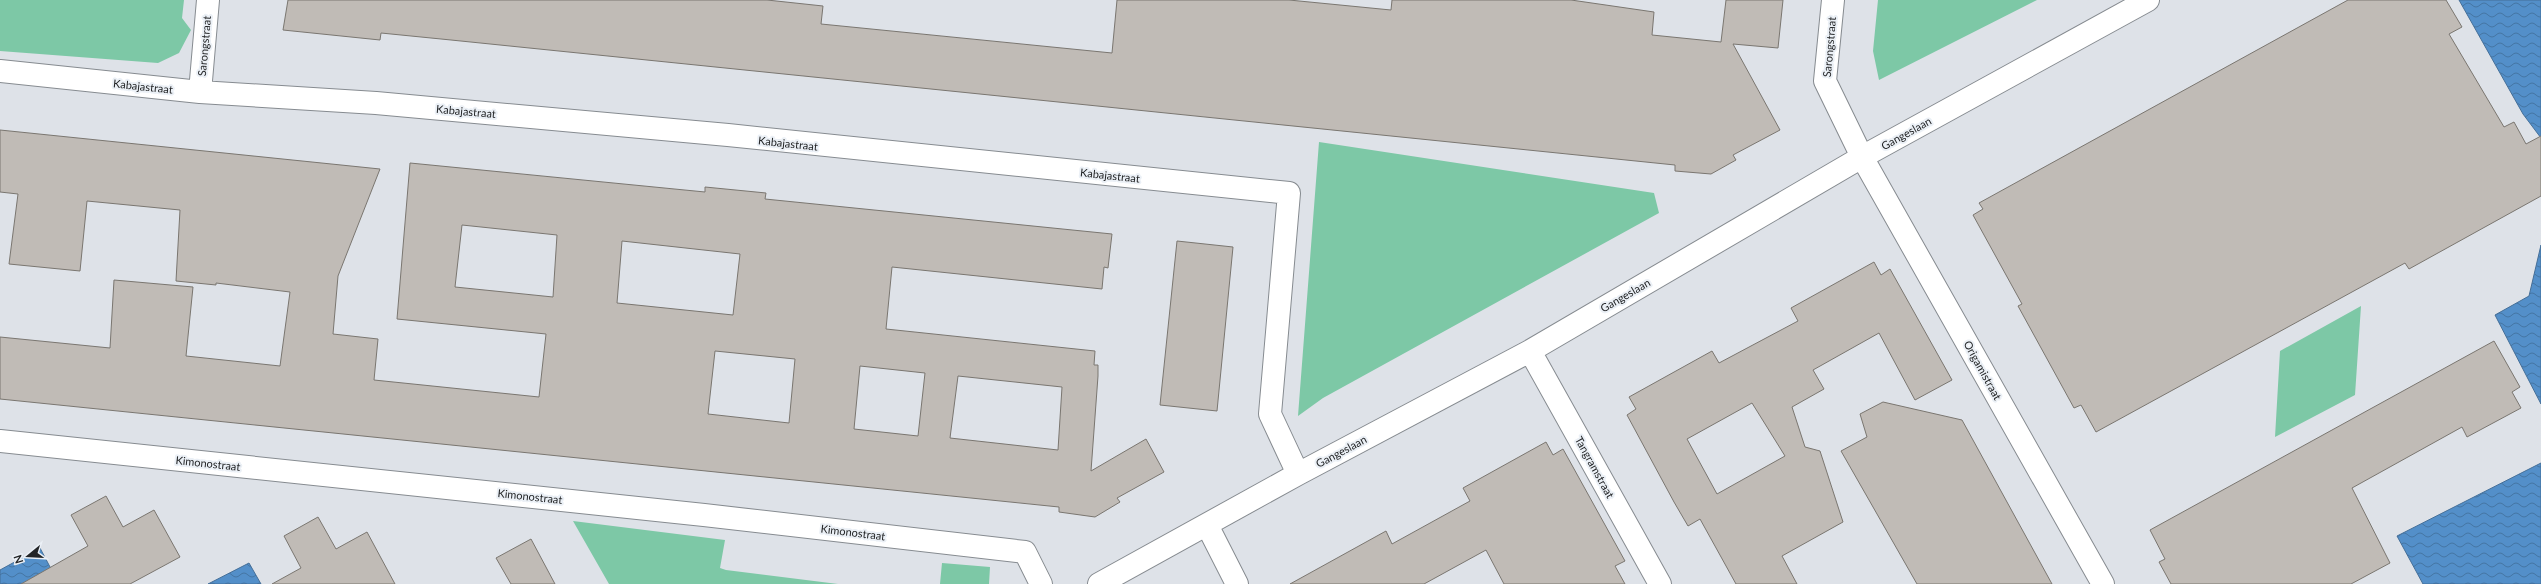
<svg xmlns="http://www.w3.org/2000/svg" width="2541" height="584" font-family="Lato,sans-serif">
<style>
.green{fill:#7dc8a6}
.water{fill:url(#water-waves);stroke:#456f98}
.building{fill:#c0bbb6;stroke:#7a7670;fill-rule:evenodd}
.lines{fill:none;stroke-linecap:round;stroke-linejoin:round}
.minor-casing{stroke:#868b90;stroke-width:24}
.minor{stroke:#fff;stroke-width:22}
.labels{text-anchor:middle;dominant-baseline:central;stroke-width:4;stroke-linejoin:round;paint-order:stroke}
.street-label{font-size:11px;fill:#232527;stroke:#ebf0f6}
</style>
<defs>
<pattern id="water-waves" width="16" height="10" patternUnits="userSpaceOnUse"><rect width="16" height="10" fill="#538fc9"/><path d="M0 5q4-4 8 0t8 0" fill="none" stroke="#4475a3"/></pattern>
</defs>
<rect width="100%" height="100%" fill="#dee2e8"/>
<path class="green" d="M 0,0 L 184,0 L 182,18 L 191,30 L 179,53 L 158,63 L 0,51 Z
M 1878,0 L 2037,0 L 1879,80 L 1873,51 Z
M 1319,142 L 1654,193 L 1659,213 L 1323,398 L 1298,416 Z
M 2361,306 L 2355,395 L 2275,437 L 2280,351 Z
M 573,521 L 725,540 L 720,568 L 726,570 L 838,584 L 609,584 Z
M 942,563 L 990,567 L 989,584 L 940,584 Z"/>
<path class="water" d="M 2459,0 L 2541,0 L 2541,138 L 2523,114 Z
M 2541,245 L 2541,404 L 2495,315 L 2529,296 Z
M 2541,463 L 2541,584 L 2423,584 L 2397,536 Z
M 40,548 L 59,584 L 0,584 L 0,570 Z
M 249,563 L 261,584 L 208,584 Z"/>
<path class="building" d="M 288,0 L 767,0 L 823,6 L 821,24 L 1112,53 L 1117,0 L 1289,0 L 1391,10 L 1392,0 L 1571,0 L 1654,12 L 1652,35 L 1721,42 L 1726,0 L 1783,0 L 1778,48 L 1733,44 L 1780,130 L 1733,155 L 1736,160 L 1711,174 L 1675,171 L 1675,165 L 451,40 L 381,33 L 380,40 L 283,30 Z
M 2348,0 L 2446,0 L 2462,27 L 2449,34 L 2504,127 L 2514,122 L 2526,144 L 2541,136 L 2541,196 L 2409,269 L 2405,263 L 2096,432 L 2081,405 L 2074,408 L 2018,306 L 2022,304 L 1973,215 L 1983,209 L 1979,203 Z
M 0,130 L 380,169 L 338,276 L 333,334 L 378,339 L 374,380 L 539,397 L 546,334 L 397,319 L 410,163 L 705,192 L 705,187 L 766,193 L 765,199 L 1112,234 L 1108,268 L 1104,267 L 1102,289 L 892,267 L 886,329 L 1095,351 L 1094,365 L 1098,365 L 1098,376 L 1091,471 L 1146,439 L 1164,472 L 1117,498 L 1120,502 L 1095,517 L 1059,512 L 1059,507 L 0,399 L 0,337 L 110,348 L 114,280 L 193,287 L 186,356 L 280,366 L 290,292 L 216,283 L 216,285 L 176,281 L 180,210 L 87,201 L 80,271 L 9,264 L 18,194 L 0,192 ZM 462,225 L 557,235 L 553,297 L 455,287 ZM 622,241 L 740,254 L 733,315 L 617,303 ZM 715,351 L 795,359 L 789,423 L 708,414 ZM 860,366 L 925,373 L 918,436 L 854,429 ZM 958,376 L 1062,387 L 1058,450 L 950,438 Z
M 1177,241 L 1233,247 L 1217,411 L 1160,405 Z
M 1874,262 L 1881,275 L 1890,269 L 1952,380 L 1915,400 L 1879,333 L 1813,370 L 1824,389 L 1792,407 L 1805,447 L 1820,451 L 1843,522 L 1782,556 L 1797,584 L 1736,584 L 1700,519 L 1688,526 L 1674,502 L 1627,415 L 1636,409 L 1629,397 L 1712,351 L 1719,363 L 1798,321 L 1791,308 ZM 1752,403 L 1785,456 L 1717,494 L 1687,439 Z
M 2494,341 L 2520,387 L 2512,392 L 2521,408 L 2467,437 L 2462,427 L 2352,488 L 2390,563 L 2351,584 L 2171,584 L 2159,562 L 2165,559 L 2150,530 Z
M 1883,402 L 1962,420 L 2052,584 L 1917,584 L 1841,451 L 1867,437 L 1860,414 Z
M 1546,442 L 1553,455 L 1563,449 L 1625,561 L 1615,566 L 1625,584 L 1504,584 L 1486,550 L 1424,584 L 1290,584 L 1386,531 L 1392,544 L 1470,501 L 1463,488 Z
M 106,496 L 123,527 L 154,510 L 180,557 L 130,584 L 21,584 L 88,546 L 71,515 Z
M 318,517 L 336,549 L 367,532 L 395,584 L 272,584 L 301,568 L 284,536 Z
M 531,539 L 555,584 L 511,584 L 496,558 Z"/>
<g class="lines">
<defs>
<path id="minor" d="M 1833,0 L 1825,81 L 1862,157 L 2103,584
M 0,71 L 200,92 L 376,103 L 728,135 L 1289,193 L 1270,414 L 1298,474
M 200,92 L 208,0
M 1530,351 L 1660,584
M 0,441 L 704,515 L 1025,552 L 1041,584
M 1207,525 L 1237,584
M 1099,584 L 1298,474 L 1530,351 L 1862,157 L 2148,0"/>
</defs>
<use href="#minor" class="minor-casing"/>
<use href="#minor" class="minor"/>
</g>
<g class="labels">
<g class="street-label">
<text transform="translate(204 46) rotate(-85)">Sarongstraat</text>
<text transform="translate(1829 47) rotate(-85)">Sarongstraat</text>
<text transform="translate(143 86) rotate(6)">Kabajastraat</text>
<text transform="translate(466 111) rotate(5)">Kabajastraat</text>
<text transform="translate(1906 133) rotate(-29)">Gangeslaan</text>
<text transform="translate(788 143) rotate(6)">Kabajastraat</text>
<text transform="translate(1110 175) rotate(6)">Kabajastraat</text>
<text transform="translate(1625 295) rotate(-30)">Gangeslaan</text>
<text transform="translate(1983 370) rotate(61)">Origamistraat</text>
<text transform="translate(1341 451) rotate(-28)">Gangeslaan</text>
<text transform="translate(208 463) rotate(6)">Kimonostraat</text>
<text transform="translate(1595 467) rotate(61)">Tangramstraat</text>
<text transform="translate(530 496) rotate(6)">Kimonostraat</text>
<text transform="translate(853 532) rotate(7)">Kimonostraat</text>
</g>
</g>
<g transform="translate(28 556) rotate(252)" stroke="#ebf0f6" stroke-width="3" paint-order="stroke">
<path d="M0-3L7 15L0 10L-7 15Z" fill="#232527"/>
<text y="-6" font-size="11" font-weight="bold" text-anchor="middle" fill="#232527">N</text>
</g>
</svg>
